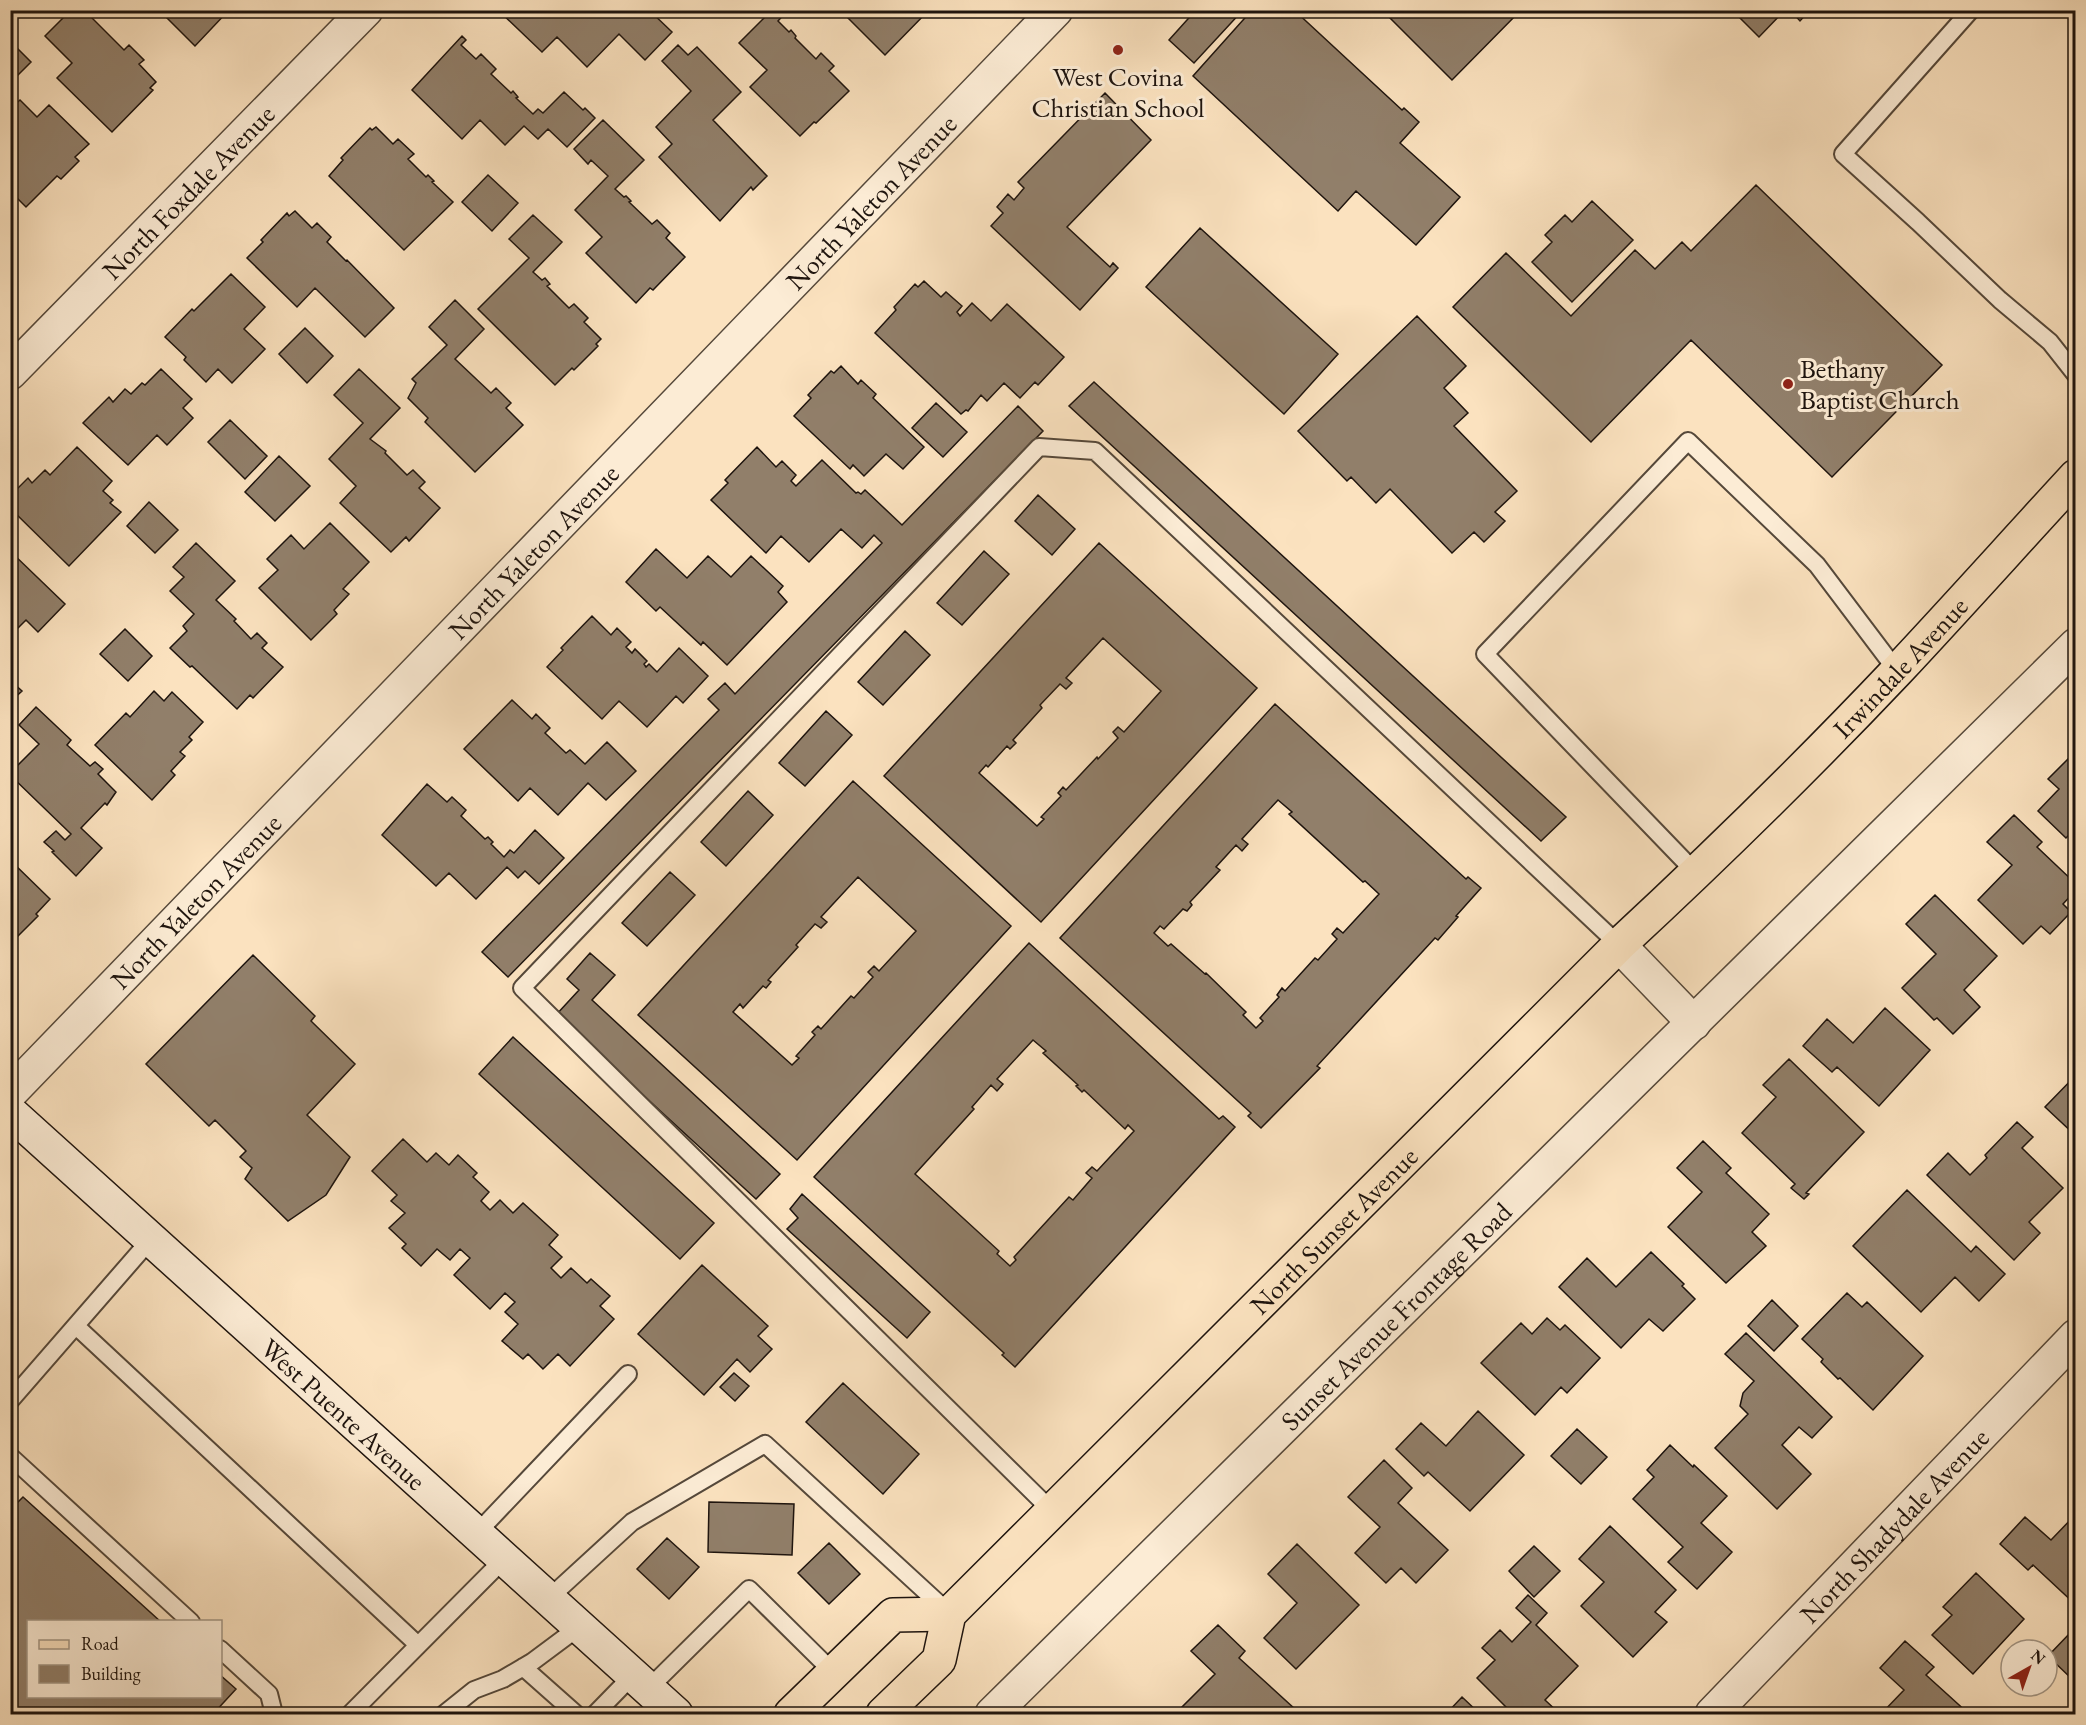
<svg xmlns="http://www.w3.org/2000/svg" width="2086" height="1725" font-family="'EB Garamond',serif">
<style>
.building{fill:#917f6a;stroke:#1e140e;stroke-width:1.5;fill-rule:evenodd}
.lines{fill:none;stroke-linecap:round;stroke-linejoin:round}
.lane-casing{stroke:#55483a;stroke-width:20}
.street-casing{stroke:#55483a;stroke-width:36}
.secondary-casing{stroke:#1e140e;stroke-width:36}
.primary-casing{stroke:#1e140e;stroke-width:36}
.lane{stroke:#fcecd5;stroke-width:16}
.street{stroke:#fcecd5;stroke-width:33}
.secondary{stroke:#fcecd5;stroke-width:33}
.primary{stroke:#fbe2bf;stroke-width:33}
.poi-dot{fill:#8f2418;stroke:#fcecd5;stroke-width:2}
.labels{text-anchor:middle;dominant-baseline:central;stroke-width:6;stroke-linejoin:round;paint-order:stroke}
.poi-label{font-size:27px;fill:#1e140e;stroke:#fcecd5}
.street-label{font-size:27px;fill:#1e140e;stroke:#fcecd5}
</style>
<rect width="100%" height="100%" fill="#fbe2bf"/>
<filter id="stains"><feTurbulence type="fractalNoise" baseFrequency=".00333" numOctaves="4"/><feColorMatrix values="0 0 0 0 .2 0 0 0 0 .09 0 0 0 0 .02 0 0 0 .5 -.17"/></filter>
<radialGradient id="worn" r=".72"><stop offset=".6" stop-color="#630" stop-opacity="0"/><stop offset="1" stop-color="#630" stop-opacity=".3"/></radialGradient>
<path class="building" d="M 71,10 L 89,10 L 87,13 L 124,50 L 129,45 L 144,60 L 139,64 L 156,82 L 150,88 L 153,90 L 112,132 L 57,78 L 72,63 L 45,36 Z
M 159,10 L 229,10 L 195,46 Z
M 498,10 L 649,10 L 672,32 L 645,60 L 619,34 L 587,67 L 557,37 L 542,52 Z
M 768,10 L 788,10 L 778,21 L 789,32 L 791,30 L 796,36 L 795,38 L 816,59 L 821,53 L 834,66 L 829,71 L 849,91 L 816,123 L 814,122 L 800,136 L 750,87 L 767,70 L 739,43 L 766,16 L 765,14 Z
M 840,10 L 929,10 L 885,55 Z
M 1196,10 L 1243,10 L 1194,63 L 1169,40 Z
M 1252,10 L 1294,10 L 1402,110 L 1404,108 L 1419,122 L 1400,143 L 1460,197 L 1416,245 L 1356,191 L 1338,211 L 1193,76 Z
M 1382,10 L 1521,10 L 1452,80 Z
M 1732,10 L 1785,10 L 1759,37 Z
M 1790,10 L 1810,10 L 1800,21 Z
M 462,36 L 466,40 L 461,45 L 476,59 L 481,54 L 496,69 L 491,74 L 511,93 L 513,91 L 518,97 L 516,98 L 533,114 L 538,109 L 543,113 L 564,92 L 583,110 L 585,108 L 595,118 L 567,147 L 548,129 L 538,139 L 524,126 L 505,145 L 480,120 L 462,139 L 412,90 Z
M 10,41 L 31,62 L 10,83 Z
M 678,45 L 688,55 L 697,47 L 741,92 L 713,120 L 767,176 L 753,190 L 751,187 L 720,221 L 659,157 L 672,144 L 656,127 L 691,91 L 662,61 Z
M 1105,93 L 1151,140 L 1067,227 L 1110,267 L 1113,263 L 1118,268 L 1080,310 L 991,226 L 1003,213 L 997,207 L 1008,194 L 1014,200 L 1024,188 L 1018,182 Z
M 20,100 L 37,117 L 49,105 L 89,144 L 75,157 L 79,161 L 61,179 L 57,176 L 26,207 L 10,191 L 10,145 L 17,138 L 10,132 L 10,109 Z
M 603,120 L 644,160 L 615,189 L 624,197 L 626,196 L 631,201 L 629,202 L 652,224 L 657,220 L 670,233 L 666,238 L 685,257 L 653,290 L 650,288 L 636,303 L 586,253 L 602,237 L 575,210 L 608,176 L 591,160 L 588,164 L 574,149 Z
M 376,127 L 393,144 L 398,139 L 414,154 L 408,159 L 426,177 L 428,175 L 434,181 L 432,182 L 453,202 L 404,250 L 329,176 L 343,160 L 341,158 L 370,128 L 372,130 Z
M 488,175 L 518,203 L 492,231 L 462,202 Z
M 1756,185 L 1942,365 L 1832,477 L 1691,340 L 1591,442 L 1453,307 L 1506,253 L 1571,316 L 1635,250 L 1655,269 L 1682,242 L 1691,251 Z
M 1592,201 L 1633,240 L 1572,302 L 1532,262 L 1552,242 L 1545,235 L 1565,215 L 1572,222 Z
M 295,211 L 312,228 L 317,223 L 331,237 L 327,242 L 346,261 L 347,260 L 394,308 L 365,337 L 315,288 L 297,307 L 247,258 L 263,242 L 261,240 L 287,213 L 289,216 Z
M 533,215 L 562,242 L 533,272 L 542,280 L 545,278 L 550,284 L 547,286 L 569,308 L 574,304 L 588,318 L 584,322 L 601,339 L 596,344 L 598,346 L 574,370 L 572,368 L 555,385 L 478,309 L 529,258 L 509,239 Z
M 1200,228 L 1338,354 L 1284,414 L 1146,287 Z
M 231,274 L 265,307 L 244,329 L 265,349 L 232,383 L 218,369 L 206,382 L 184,360 L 186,357 L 165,337 L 192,309 L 194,311 Z
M 924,281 L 941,297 L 946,292 L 962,306 L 957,312 L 960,316 L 972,303 L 991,321 L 1007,304 L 1064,357 L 1038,385 L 1035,382 L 1020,398 L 1004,383 L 987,401 L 981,395 L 968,411 L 966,410 L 961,414 L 875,333 L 896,310 L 894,307 L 915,284 L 918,287 Z
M 455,300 L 484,329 L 455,359 L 491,393 L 496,388 L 511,403 L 506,408 L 523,425 L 475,472 L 425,422 L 428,418 L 408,398 L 416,383 L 412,379 L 447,345 L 429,327 Z
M 1417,316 L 1466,366 L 1444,388 L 1468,413 L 1454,426 L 1517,491 L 1495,512 L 1505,521 L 1484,542 L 1474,532 L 1452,553 L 1390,489 L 1376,503 L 1351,477 L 1347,481 L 1298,431 Z
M 305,328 L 333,356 L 307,383 L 279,354 Z
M 841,366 L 858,384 L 861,380 L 876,394 L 873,398 L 924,447 L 903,469 L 886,454 L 864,476 L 853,465 L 850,469 L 794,416 L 811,398 L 808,395 L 831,371 L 834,373 Z
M 161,369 L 192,399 L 183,408 L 193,418 L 167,445 L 157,435 L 128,465 L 83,423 L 109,397 L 113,402 L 125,389 L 131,394 L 142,383 L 145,385 Z
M 359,369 L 400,408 L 370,439 L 386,451 L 385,453 L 407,475 L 413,470 L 425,482 L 419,488 L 440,508 L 409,541 L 406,537 L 391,552 L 340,503 L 356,486 L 329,459 L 363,423 L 334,395 Z
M 1094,382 L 1566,817 L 1541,841 L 1069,406 Z
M 936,403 L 967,432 L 943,457 L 912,428 Z
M 1018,406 L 1043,431 L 508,977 L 482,952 L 719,710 L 708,699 L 725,683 L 735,694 L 882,543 L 874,535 L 862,548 L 841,529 L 809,562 L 781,536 L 766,553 L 711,500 L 728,483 L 725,480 L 757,447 L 776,467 L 782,461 L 796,475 L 791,481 L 796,486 L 822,460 L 856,493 L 858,492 L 861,494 L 865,490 L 902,525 Z
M 230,420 L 267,456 L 245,479 L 208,442 Z
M 77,447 L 112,481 L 103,491 L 113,500 L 110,503 L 121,512 L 69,566 L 13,511 L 10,513 L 10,496 L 28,478 L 32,483 L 45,470 L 50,475 Z
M 279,456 L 310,486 L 275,521 L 245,492 Z
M 1038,495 L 1075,529 L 1052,555 L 1015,521 Z
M 149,502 L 178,530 L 155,553 L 127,526 Z
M 330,523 L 369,562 L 343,589 L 349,594 L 334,610 L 337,614 L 311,640 L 259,588 L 278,570 L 267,559 L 291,535 L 304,549 Z
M 196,543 L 235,581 L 216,600 L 236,619 L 234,621 L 251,639 L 257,633 L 267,643 L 262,648 L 283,667 L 253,698 L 250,695 L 237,709 L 192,666 L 190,667 L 170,648 L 187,631 L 183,626 L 194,614 L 170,591 L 184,577 L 173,567 Z
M 1099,543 L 1257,688 L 1041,922 L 884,776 ZM 1103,638 L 1161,691 L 1124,732 L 1118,727 L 1113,732 L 1118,738 L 1098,759 L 1097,757 L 1066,790 L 1063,787 L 1058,793 L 1061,796 L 1041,817 L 1044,819 L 1037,826 L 979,773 L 986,765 L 988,767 L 1007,746 L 1010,749 L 1016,743 L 1013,740 L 1042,708 L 1040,705 L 1060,684 L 1066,689 L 1072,683 L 1066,678 Z
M 656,549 L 687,578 L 708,556 L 731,577 L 751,556 L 783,586 L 778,592 L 787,602 L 727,665 L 703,642 L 701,645 L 660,607 L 656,611 L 626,582 Z
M 10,551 L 65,604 L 38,632 L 26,620 L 10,636 Z
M 984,551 L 1009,574 L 962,625 L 937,603 Z
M 592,616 L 611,635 L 617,628 L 631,642 L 626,647 L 632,653 L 635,649 L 647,661 L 644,664 L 646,667 L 649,664 L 657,672 L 679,648 L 708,676 L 683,703 L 676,696 L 647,727 L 619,701 L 602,719 L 547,667 L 563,650 L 561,648 Z
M 125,629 L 152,656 L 128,681 L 100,654 Z
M 905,631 L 930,655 L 883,705 L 858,682 Z
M 12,682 L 22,691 L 10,702 L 10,683 Z
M 154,691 L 164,701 L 172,692 L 203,722 L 189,737 L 192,740 L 180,752 L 185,756 L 171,771 L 175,775 L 152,800 L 95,745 L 126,713 L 130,717 Z
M 512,700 L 532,719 L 536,714 L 550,728 L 545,733 L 566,753 L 570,750 L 585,764 L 607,742 L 636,771 L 606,800 L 588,783 L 558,815 L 530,788 L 518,801 L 464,749 Z
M 1275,704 L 1466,879 L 1468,877 L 1481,888 L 1456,916 L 1458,917 L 1438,940 L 1435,938 L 1317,1066 L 1320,1068 L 1261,1128 L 1248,1116 L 1251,1113 L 1060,938 ZM 1278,800 L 1292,812 L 1289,814 L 1363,882 L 1365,881 L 1379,894 L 1343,933 L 1337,928 L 1332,934 L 1337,939 L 1318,960 L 1315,958 L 1285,991 L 1282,988 L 1277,995 L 1279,997 L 1260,1018 L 1263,1021 L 1256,1028 L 1243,1015 L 1246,1012 L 1206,973 L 1205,974 L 1171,944 L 1168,946 L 1154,933 L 1160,926 L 1164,929 L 1183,909 L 1187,911 L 1192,905 L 1190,902 L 1220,870 L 1216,867 L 1236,845 L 1242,851 L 1248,844 L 1242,839 Z
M 36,707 L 71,740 L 67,745 L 90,766 L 95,762 L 103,769 L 98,774 L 116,792 L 107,805 L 105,803 L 81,828 L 102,848 L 76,876 L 52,852 L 54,851 L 44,842 L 56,831 L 65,840 L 71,834 L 10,775 L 10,773 L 39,744 L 19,725 Z
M 826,711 L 852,735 L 805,786 L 779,763 Z
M 2076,751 L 2076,842 L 2069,835 L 2066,838 L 2038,811 L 2059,789 L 2048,779 Z
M 853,781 L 1011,926 L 797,1160 L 638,1015 ZM 858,877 L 916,931 L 879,971 L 874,966 L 868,972 L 873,977 L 854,998 L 851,996 L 821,1029 L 818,1026 L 812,1032 L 815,1035 L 796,1056 L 799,1058 L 792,1065 L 733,1012 L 740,1004 L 743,1008 L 763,986 L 766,988 L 771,982 L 768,980 L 798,947 L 796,945 L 815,924 L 821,928 L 827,922 L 821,917 Z
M 427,784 L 447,802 L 452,797 L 466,810 L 461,816 L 485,839 L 488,837 L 493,842 L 491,844 L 504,857 L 510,850 L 514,853 L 535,830 L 564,858 L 539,884 L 525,871 L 518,878 L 507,867 L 476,899 L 449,873 L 436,886 L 382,835 Z
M 748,791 L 773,815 L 726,866 L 701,842 Z
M 2014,815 L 2042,842 L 2037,847 L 2076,884 L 2076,890 L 2063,904 L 2071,912 L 2050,934 L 2041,926 L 2023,944 L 1978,900 L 2012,865 L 1987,842 Z
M 10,860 L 50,899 L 36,914 L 38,916 L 10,944 Z
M 670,872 L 695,895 L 647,946 L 622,923 Z
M 1935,895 L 1997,956 L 1964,990 L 1980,1007 L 1953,1034 L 1937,1018 L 1934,1020 L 1902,988 L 1936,954 L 1906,924 Z
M 1029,943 L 1219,1119 L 1223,1116 L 1235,1127 L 1015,1367 L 1002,1355 L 1004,1353 L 814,1177 ZM 1033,1040 L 1046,1051 L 1043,1053 L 1078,1085 L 1076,1086 L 1082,1092 L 1084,1090 L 1125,1129 L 1128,1125 L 1134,1131 L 1097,1171 L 1092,1167 L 1086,1173 L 1092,1178 L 1073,1200 L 1069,1197 L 1014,1257 L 1016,1260 L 1010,1266 L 997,1254 L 999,1251 L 915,1174 L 974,1109 L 972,1107 L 991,1085 L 997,1091 L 1003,1084 L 997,1079 Z
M 590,953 L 615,975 L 592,1000 L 780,1174 L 756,1199 L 556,1015 L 579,990 L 567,979 Z
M 253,955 L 315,1016 L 311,1021 L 355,1064 L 307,1115 L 350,1157 L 326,1195 L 288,1221 L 245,1179 L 252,1168 L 240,1157 L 246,1151 L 215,1120 L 209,1126 L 146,1064 Z
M 1885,1008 L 1930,1050 L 1879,1106 L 1837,1067 L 1832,1072 L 1803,1046 L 1827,1019 L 1853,1043 Z
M 513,1037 L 714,1223 L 680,1259 L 479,1074 Z
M 1789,1059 L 1864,1132 L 1806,1193 L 1809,1194 L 1804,1199 L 1791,1188 L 1795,1184 L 1742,1133 L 1776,1097 L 1763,1085 Z
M 2076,1075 L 2076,1136 L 2045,1107 Z
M 2017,1122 L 2033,1137 L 2022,1148 L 2063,1188 L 2029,1222 L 2040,1233 L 2014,1260 L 1927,1175 L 1948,1153 L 1970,1175 L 1987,1158 L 1985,1155 Z
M 403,1139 L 427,1162 L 436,1153 L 449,1165 L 458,1155 L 477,1173 L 473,1177 L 489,1192 L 481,1201 L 490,1210 L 500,1200 L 513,1213 L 523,1203 L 558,1235 L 549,1245 L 562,1257 L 551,1268 L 561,1278 L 571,1268 L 587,1283 L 591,1279 L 610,1296 L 600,1306 L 614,1319 L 570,1366 L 558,1354 L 543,1369 L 528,1354 L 523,1359 L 502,1341 L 518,1324 L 505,1312 L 515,1302 L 505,1293 L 490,1309 L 454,1275 L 470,1258 L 460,1249 L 450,1260 L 437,1249 L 421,1266 L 402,1248 L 406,1244 L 389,1228 L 405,1213 L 391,1201 L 397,1195 L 372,1171 Z
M 1703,1141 L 1731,1168 L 1726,1173 L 1769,1214 L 1752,1232 L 1766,1246 L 1726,1283 L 1668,1227 L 1702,1192 L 1677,1168 Z
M 1907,1190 L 1971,1252 L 1976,1246 L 2005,1274 L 1979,1301 L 1955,1277 L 1921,1312 L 1853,1246 Z
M 802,1194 L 930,1312 L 907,1338 L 787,1229 L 798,1218 L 790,1209 Z
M 1651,1252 L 1684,1284 L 1682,1286 L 1695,1299 L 1663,1331 L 1649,1319 L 1621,1348 L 1559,1287 L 1587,1258 L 1616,1287 Z
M 702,1265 L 768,1326 L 758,1336 L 772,1349 L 750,1372 L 737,1359 L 704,1395 L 638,1334 Z
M 1847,1293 L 1862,1307 L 1867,1302 L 1923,1356 L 1873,1410 L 1840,1378 L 1838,1379 L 1821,1362 L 1823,1359 L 1802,1339 Z
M 1772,1300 L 1798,1326 L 1774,1351 L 1748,1326 Z
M 1547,1318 L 1560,1330 L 1565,1325 L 1600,1358 L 1567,1393 L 1561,1387 L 1535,1415 L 1481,1363 L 1521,1323 L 1532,1334 Z
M 1746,1333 L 1832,1417 L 1812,1438 L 1799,1427 L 1782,1445 L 1811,1474 L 1777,1509 L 1715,1448 L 1748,1414 L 1740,1406 L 1743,1393 L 1754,1381 L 1725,1354 Z
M 734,1373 L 749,1386 L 735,1401 L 720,1387 Z
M 843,1383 L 919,1454 L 883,1494 L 806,1422 Z
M 1478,1411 L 1524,1455 L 1470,1511 L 1428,1472 L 1424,1476 L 1396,1449 L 1421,1423 L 1446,1446 Z
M 1577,1429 L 1607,1457 L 1581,1484 L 1551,1456 Z
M 1670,1445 L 1693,1467 L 1694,1465 L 1727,1496 L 1701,1523 L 1732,1552 L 1697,1589 L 1668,1562 L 1683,1547 L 1633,1499 L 1654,1477 L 1647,1470 Z
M 1384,1460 L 1412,1488 L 1398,1503 L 1448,1550 L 1416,1583 L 1401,1568 L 1386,1583 L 1355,1553 L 1380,1527 L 1348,1497 Z
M 23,1497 L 161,1622 L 28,1622 L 28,1696 L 220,1696 L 220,1675 L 236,1689 L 213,1714 L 10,1714 L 10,1510 Z
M 709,1502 L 794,1504 L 792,1555 L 708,1552 Z
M 2076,1514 L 2076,1605 L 2033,1565 L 2028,1570 L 2000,1544 L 2025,1517 L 2051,1540 Z
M 1610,1526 L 1676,1590 L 1655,1612 L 1667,1622 L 1633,1657 L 1581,1606 L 1604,1582 L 1579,1559 Z
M 667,1538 L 699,1567 L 669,1599 L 637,1569 Z
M 829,1543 L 860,1574 L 829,1604 L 798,1573 Z
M 1297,1544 L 1359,1605 L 1296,1669 L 1264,1638 L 1297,1603 L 1268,1574 Z
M 1534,1546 L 1560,1571 L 1534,1597 L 1509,1571 Z
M 1976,1573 L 2024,1619 L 1973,1674 L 1932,1635 L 1952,1615 L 1943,1607 Z
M 1528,1595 L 1547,1613 L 1536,1625 L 1578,1666 L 1545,1700 L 1560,1714 L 1510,1714 L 1512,1713 L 1477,1678 L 1495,1660 L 1482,1648 L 1500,1630 L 1512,1642 L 1531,1622 L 1516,1608 Z
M 1218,1625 L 1245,1651 L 1239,1658 L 1296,1710 L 1291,1714 L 1190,1714 L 1182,1707 L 1215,1674 L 1191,1651 Z
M 2072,1631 L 2076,1634 L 2076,1679 L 2074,1681 L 2048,1656 Z
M 1905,1641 L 1934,1667 L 1926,1675 L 1969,1714 L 1881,1714 L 1904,1690 L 1880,1668 Z
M 1462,1697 L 1480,1714 L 1446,1714 Z"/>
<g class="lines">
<defs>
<path id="lane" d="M 1971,10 L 1843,154 L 1918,222 L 2000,300 L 2050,342 L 2076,375
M 1696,873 L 1485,654 L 1688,441 L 1817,565 L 1897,671
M 76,1326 L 418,1645
M 10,1401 L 151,1239
M 10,1456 L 191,1622
M 1052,1511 L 522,988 L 1039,447 L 1095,451 L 1619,945
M 476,1534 L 628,1374
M 548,1599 L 632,1522 L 765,1444 L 949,1613
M 220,1649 L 269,1694 L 274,1714
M 523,1667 L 576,1714
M 648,1689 L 749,1589 L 833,1672
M 350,1714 L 504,1559
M 444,1714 L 474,1690 L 503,1679 L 532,1662 L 579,1627
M 595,1714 L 633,1675"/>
<g id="street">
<path id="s1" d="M 10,373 L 366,10"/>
<path d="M 1619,945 L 1694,1023"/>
<path id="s2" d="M 10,1093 L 1056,10"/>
<path id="s3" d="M 992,1714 L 2076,645"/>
<path id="s4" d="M 1712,1714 L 2076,1336"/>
</g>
<g id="secondary">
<path id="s5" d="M 10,1112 L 676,1714"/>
</g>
<g id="primary">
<path d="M 791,1714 L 893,1615 L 949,1614"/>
<path id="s6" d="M 883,1714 L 939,1660 L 949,1614 L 1619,945 C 1714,857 1808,765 1897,671 C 1957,607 2016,541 2076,476"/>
</g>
</defs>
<use href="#lane" class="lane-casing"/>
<use href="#street" class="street-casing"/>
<use href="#secondary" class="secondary-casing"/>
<use href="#primary" class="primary-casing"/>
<use href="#lane" class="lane"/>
<use href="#street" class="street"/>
<use href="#secondary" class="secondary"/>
<use href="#primary" class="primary"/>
</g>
<g class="poi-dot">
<circle cx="1118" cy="50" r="6"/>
<circle cx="1788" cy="384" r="6"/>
</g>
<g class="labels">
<g class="poi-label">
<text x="1118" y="76">West Covina<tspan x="1118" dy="31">Christian School</tspan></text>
<text x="1800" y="368" text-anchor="start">Bethany<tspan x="1800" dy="31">Baptist Church</tspan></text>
</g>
<g class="street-label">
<text stroke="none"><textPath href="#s1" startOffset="254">North Foxdale Avenue</textPath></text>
<text stroke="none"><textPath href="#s2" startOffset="1239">North Yaleton Avenue</textPath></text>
<text stroke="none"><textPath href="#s2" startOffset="753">North Yaleton Avenue</textPath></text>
<text stroke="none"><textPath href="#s6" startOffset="1467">Irwindale Avenue</textPath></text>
<text stroke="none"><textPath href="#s2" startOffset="267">North Yaleton Avenue</textPath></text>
<text stroke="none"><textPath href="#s6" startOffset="668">North Sunset Avenue</textPath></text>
<text stroke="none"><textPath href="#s3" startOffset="567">Sunset Avenue Frontage Road</textPath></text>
<text stroke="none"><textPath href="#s5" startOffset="450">West Puente Avenue</textPath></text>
<text stroke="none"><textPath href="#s4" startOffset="262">North Shadydale Avenue</textPath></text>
</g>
</g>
<rect width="2086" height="1725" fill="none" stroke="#fbe2bf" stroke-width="36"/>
<rect x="12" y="12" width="2062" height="1701" fill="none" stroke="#1e140e" stroke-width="3"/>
<rect x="18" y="18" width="2050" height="1689" fill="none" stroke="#1e140e" stroke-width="1.5"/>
<rect x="27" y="1620" width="195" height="78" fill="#fcecd5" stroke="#a39685" stroke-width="1.5"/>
<rect x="39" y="1640" width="30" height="9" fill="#fbe2bf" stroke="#a39685" stroke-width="1.5"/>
<text x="81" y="1650" font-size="18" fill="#1e140e">Road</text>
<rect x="39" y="1665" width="30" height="18" fill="#917f6a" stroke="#a39685" stroke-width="1.5"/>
<text x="81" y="1680" font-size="18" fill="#1e140e">Building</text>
<g transform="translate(2029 1668) rotate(40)"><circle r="28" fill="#fcecd5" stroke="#a39685" stroke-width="1.5"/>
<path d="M0-4.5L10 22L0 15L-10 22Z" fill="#8f2418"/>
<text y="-9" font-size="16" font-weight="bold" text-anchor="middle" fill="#1e140e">N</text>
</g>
<rect width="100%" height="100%" filter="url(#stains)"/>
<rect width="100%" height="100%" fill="url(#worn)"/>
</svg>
